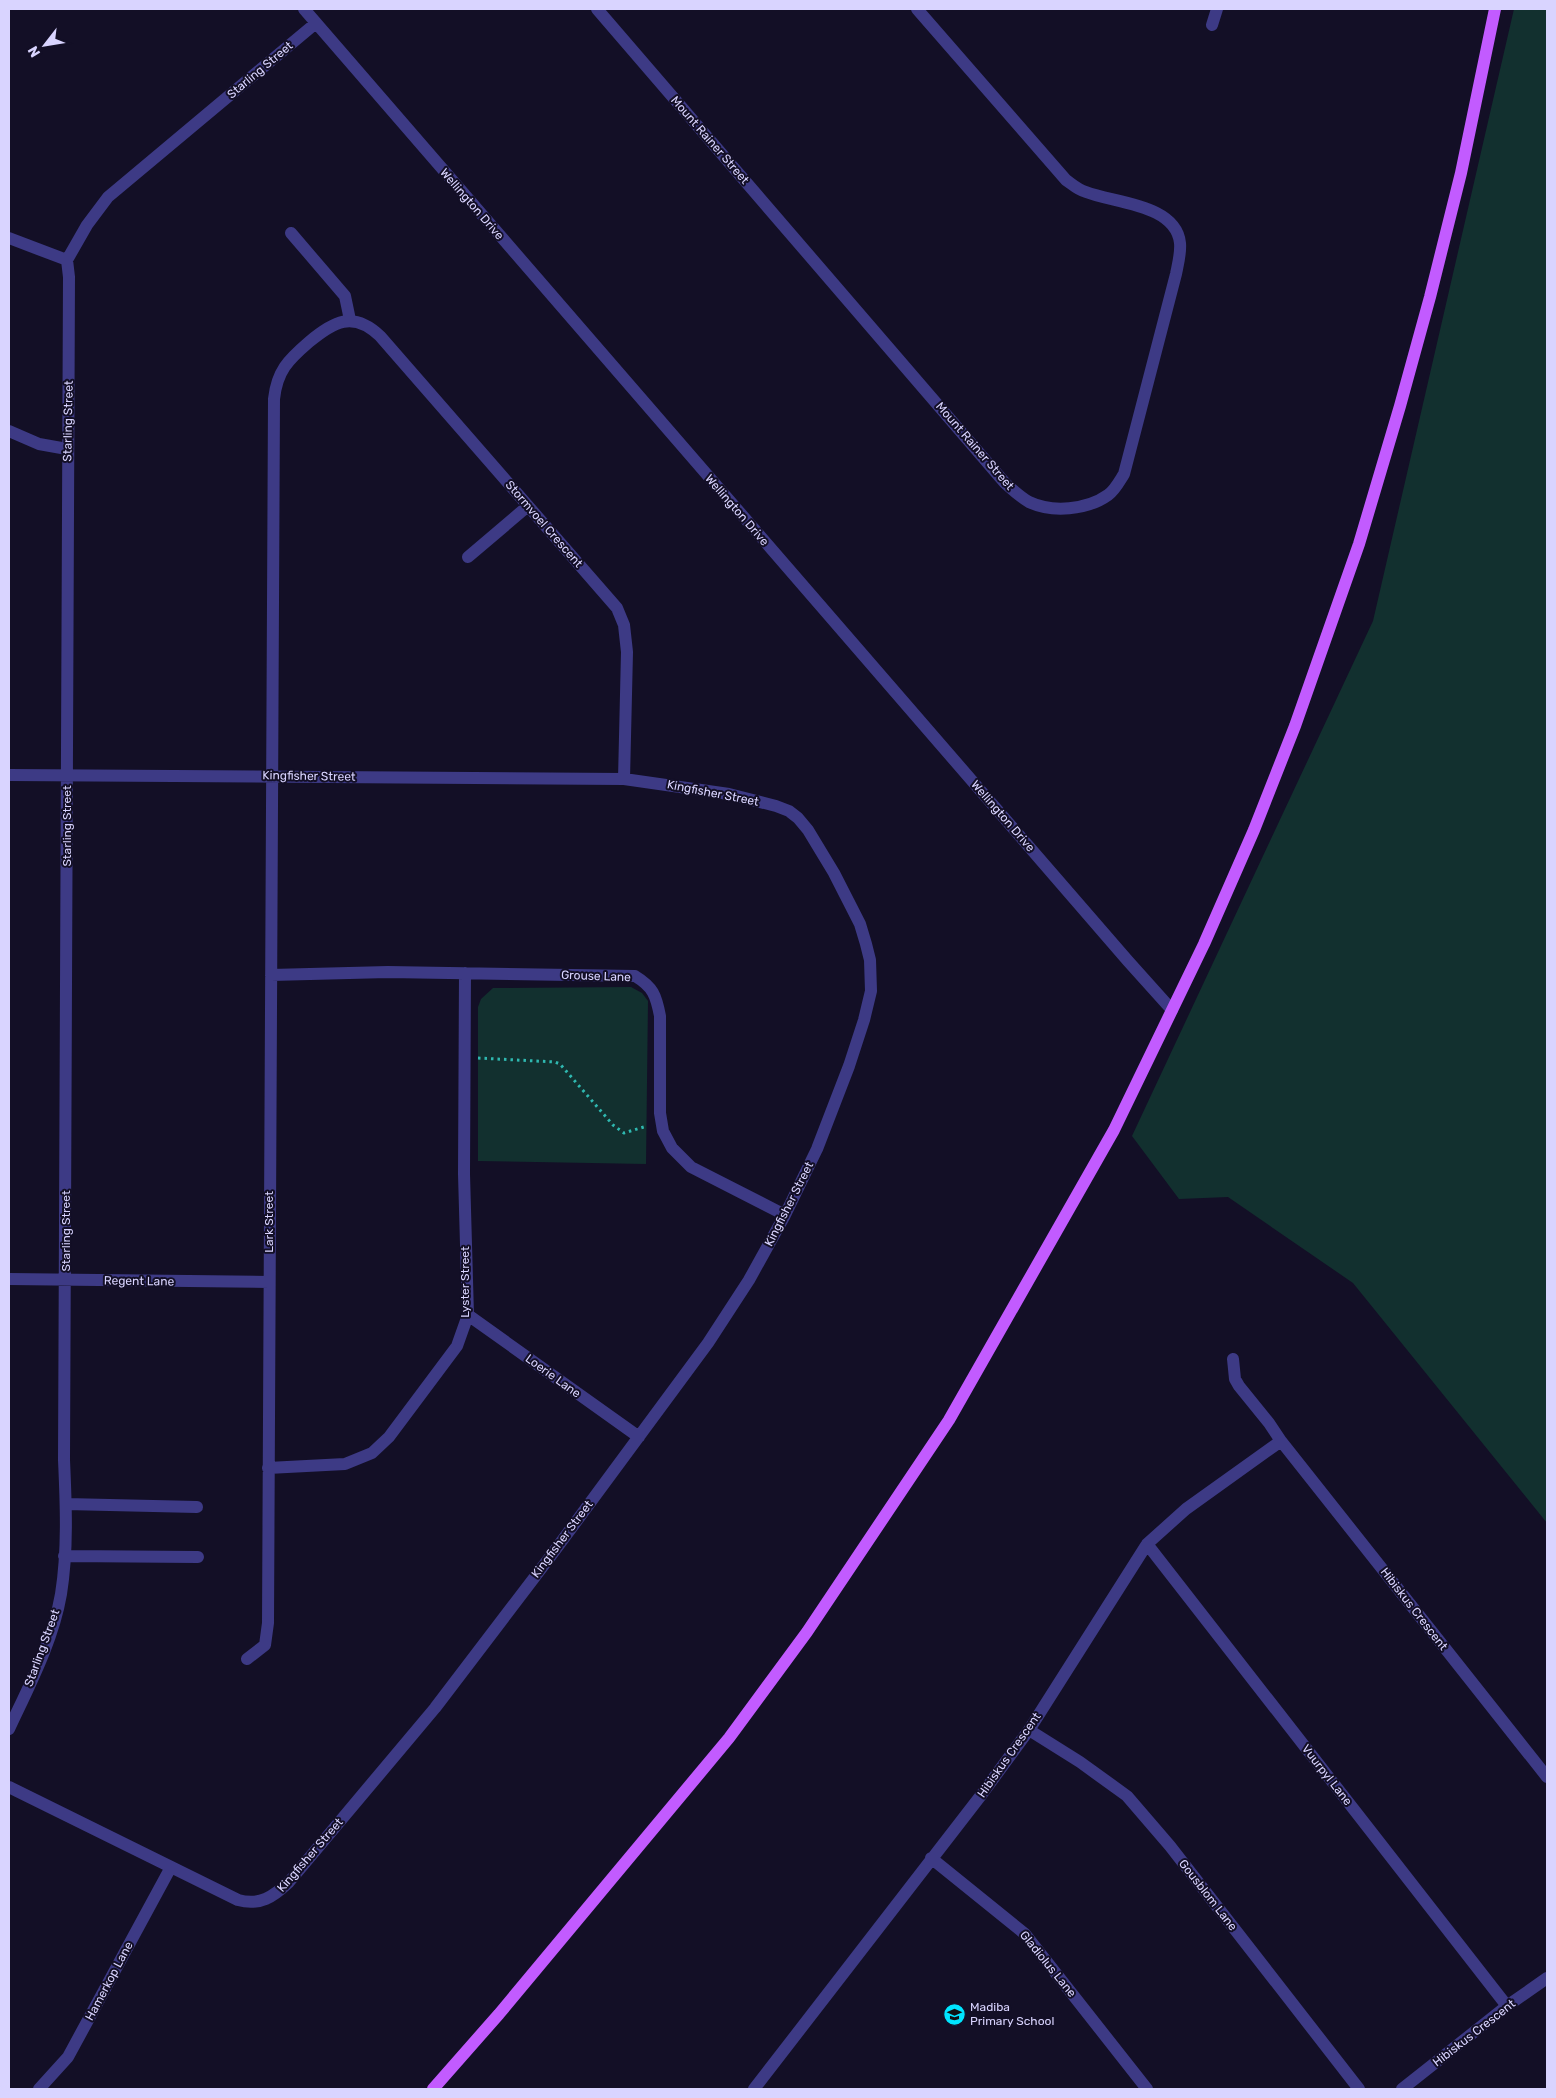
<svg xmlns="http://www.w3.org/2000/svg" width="1556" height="2098" font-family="Rubik,sans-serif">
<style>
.green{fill:#12302f}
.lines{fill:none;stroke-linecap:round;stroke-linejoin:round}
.path{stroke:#2fb8b0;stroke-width:3;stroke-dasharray:2.5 4;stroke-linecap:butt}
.minor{stroke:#3d3a85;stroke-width:12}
.major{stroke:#c25bff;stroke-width:12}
.labels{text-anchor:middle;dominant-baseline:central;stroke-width:4;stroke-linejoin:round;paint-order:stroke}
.street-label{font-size:12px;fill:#d9d4ff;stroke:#130f26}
.poi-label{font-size:12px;fill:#d9d4ff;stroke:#130f26;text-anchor:start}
</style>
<rect width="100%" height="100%" fill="#130f26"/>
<path class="green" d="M 1514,9 L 1547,9 L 1547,1523 L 1353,1283 L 1228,1197 L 1179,1199 L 1132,1136 L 1373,621 Z
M 631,987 L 642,993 L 648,1001 L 646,1164 L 478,1161 L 478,1007 L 481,999 L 493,988 Z"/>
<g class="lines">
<path class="path" d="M 478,1058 L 555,1062 L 560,1064 L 613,1125 L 624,1133 L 647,1126"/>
<path class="minor" d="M 304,9 L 1128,961 L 1172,1010
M 597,9 L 1005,483 C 1013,490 1020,497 1029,502 C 1052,513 1087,510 1108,495 C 1115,490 1119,482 1124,474 L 1176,274 C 1178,264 1181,253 1180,243 C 1176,204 1114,203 1086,192 C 1078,190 1073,185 1066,180 L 917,9
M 1212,25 L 1217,9
M 291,233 L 345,296 L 350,320
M 9,238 L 67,260
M 9,431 L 39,444 L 67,449
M 468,557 L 528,506
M 9,775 L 624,779 L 729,794 L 776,806 L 789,811 L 798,818 L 808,830 L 834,873 L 860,924 L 866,944 L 870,960 L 871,991 L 864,1020 L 849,1066 L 817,1149 L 785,1215 L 749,1280 L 708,1343 L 550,1557 L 435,1708 L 289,1882 C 273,1897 260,1906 238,1900 L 9,1787
M 271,975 L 388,972 L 635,976 C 653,987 656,995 660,1016 L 660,1113 L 663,1131 L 672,1148 L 691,1167 L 785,1215
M 9,1279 L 269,1282
M 468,1315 L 639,1437
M 1233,1359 L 1235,1379 L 1239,1386 L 1269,1423 L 1281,1441
M 268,1468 L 345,1464 L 372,1453 L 389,1437 L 457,1346 L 468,1315 L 464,1174 L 465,973
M 66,1504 L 197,1507
M 1147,1544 L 1507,2006
M 64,1556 L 198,1557
M 247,1659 L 265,1645 L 268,1623 L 274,399 C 277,371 288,360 309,342 C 333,322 353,310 380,336 L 617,608 L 624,625 L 627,652 L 624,779
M 9,1729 C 29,1686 53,1641 61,1594 C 68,1550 66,1504 64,1460 L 69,277 L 67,260 L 87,225 L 108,197 L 316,23
M 1029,1730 L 1080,1762 L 1127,1796 L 1170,1846 L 1359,2089
M 931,1858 L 1025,1934 L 1147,2089
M 39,2089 L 68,2057 L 171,1867
M 754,2089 L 982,1794 L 1029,1730 L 1147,1544 L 1186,1509 L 1281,1441 L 1547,1777
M 1402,2089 L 1507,2006 L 1547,1978"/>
<path class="major" d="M 433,2089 L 499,2014 L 729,1738 L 807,1632 L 949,1420 L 1114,1130 L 1204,944 L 1254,830 L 1295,726 L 1359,544 L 1400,406 L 1430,297 L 1461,173 L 1495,9"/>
</g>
<defs>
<symbol id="school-disc" viewBox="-11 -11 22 22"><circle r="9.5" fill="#00e5ff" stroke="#130f26"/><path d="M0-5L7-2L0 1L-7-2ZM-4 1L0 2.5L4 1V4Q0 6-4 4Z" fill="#111"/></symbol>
</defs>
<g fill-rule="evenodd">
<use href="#school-disc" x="942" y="2002" width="25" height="25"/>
</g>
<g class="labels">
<g class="street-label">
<text transform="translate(260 70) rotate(-40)">Starling Street</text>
<text transform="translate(710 140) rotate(49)">Mount Rainer Street</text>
<text transform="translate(472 204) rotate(49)">Wellington Drive</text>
<text transform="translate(68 421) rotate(-89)">Starling Street</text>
<text transform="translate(975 446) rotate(49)">Mount Rainer Street</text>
<text transform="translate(737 510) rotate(49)">Wellington Drive</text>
<text transform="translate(544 524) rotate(49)">Stormvoel Crescent</text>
<text transform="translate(309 776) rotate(1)">Kingfisher Street</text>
<text transform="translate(713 793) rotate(11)">Kingfisher Street</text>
<text transform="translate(1003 816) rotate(49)">Wellington Drive</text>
<text transform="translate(67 826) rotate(-90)">Starling Street</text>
<text transform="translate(596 976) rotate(2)">Grouse Lane</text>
<text transform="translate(789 1204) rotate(-63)">Kingfisher Street</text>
<text transform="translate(269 1222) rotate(-90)">Lark Street</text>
<text transform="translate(66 1231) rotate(-90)">Starling Street</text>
<text transform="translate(139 1281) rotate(1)">Regent Lane</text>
<text transform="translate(465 1282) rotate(-90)">Lyster Street</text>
<text transform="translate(553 1376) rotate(36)">Loerie Lane</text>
<text transform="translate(562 1539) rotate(-53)">Kingfisher Street</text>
<text transform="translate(1414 1609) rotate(52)">Hibiskus Crescent</text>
<text transform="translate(42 1648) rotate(-70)">Starling Street</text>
<text transform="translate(1009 1755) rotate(-55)">Hibiskus Crescent</text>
<text transform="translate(1327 1775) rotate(52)">Vuurpyl Lane</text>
<text transform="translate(310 1855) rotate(-49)">Kingfisher Street</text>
<text transform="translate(1208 1895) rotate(52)">Gousblom Lane</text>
<text transform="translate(1048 1964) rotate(51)">Gladiolus Lane</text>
<text transform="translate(109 1981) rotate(-62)">Hamerkop Lane</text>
<text transform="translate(1474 2033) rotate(-38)">Hibiskus Crescent</text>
</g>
<g class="poi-label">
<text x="970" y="2007">Madiba<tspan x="970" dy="14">Primary School</tspan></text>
</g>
</g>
<rect width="1556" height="2098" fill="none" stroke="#d9d4ff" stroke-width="20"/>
<g transform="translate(45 45) rotate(239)" stroke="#130f26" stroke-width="4" paint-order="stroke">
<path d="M0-4L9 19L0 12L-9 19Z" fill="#d9d4ff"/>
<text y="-8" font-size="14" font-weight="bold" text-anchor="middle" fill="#d9d4ff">N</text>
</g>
</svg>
